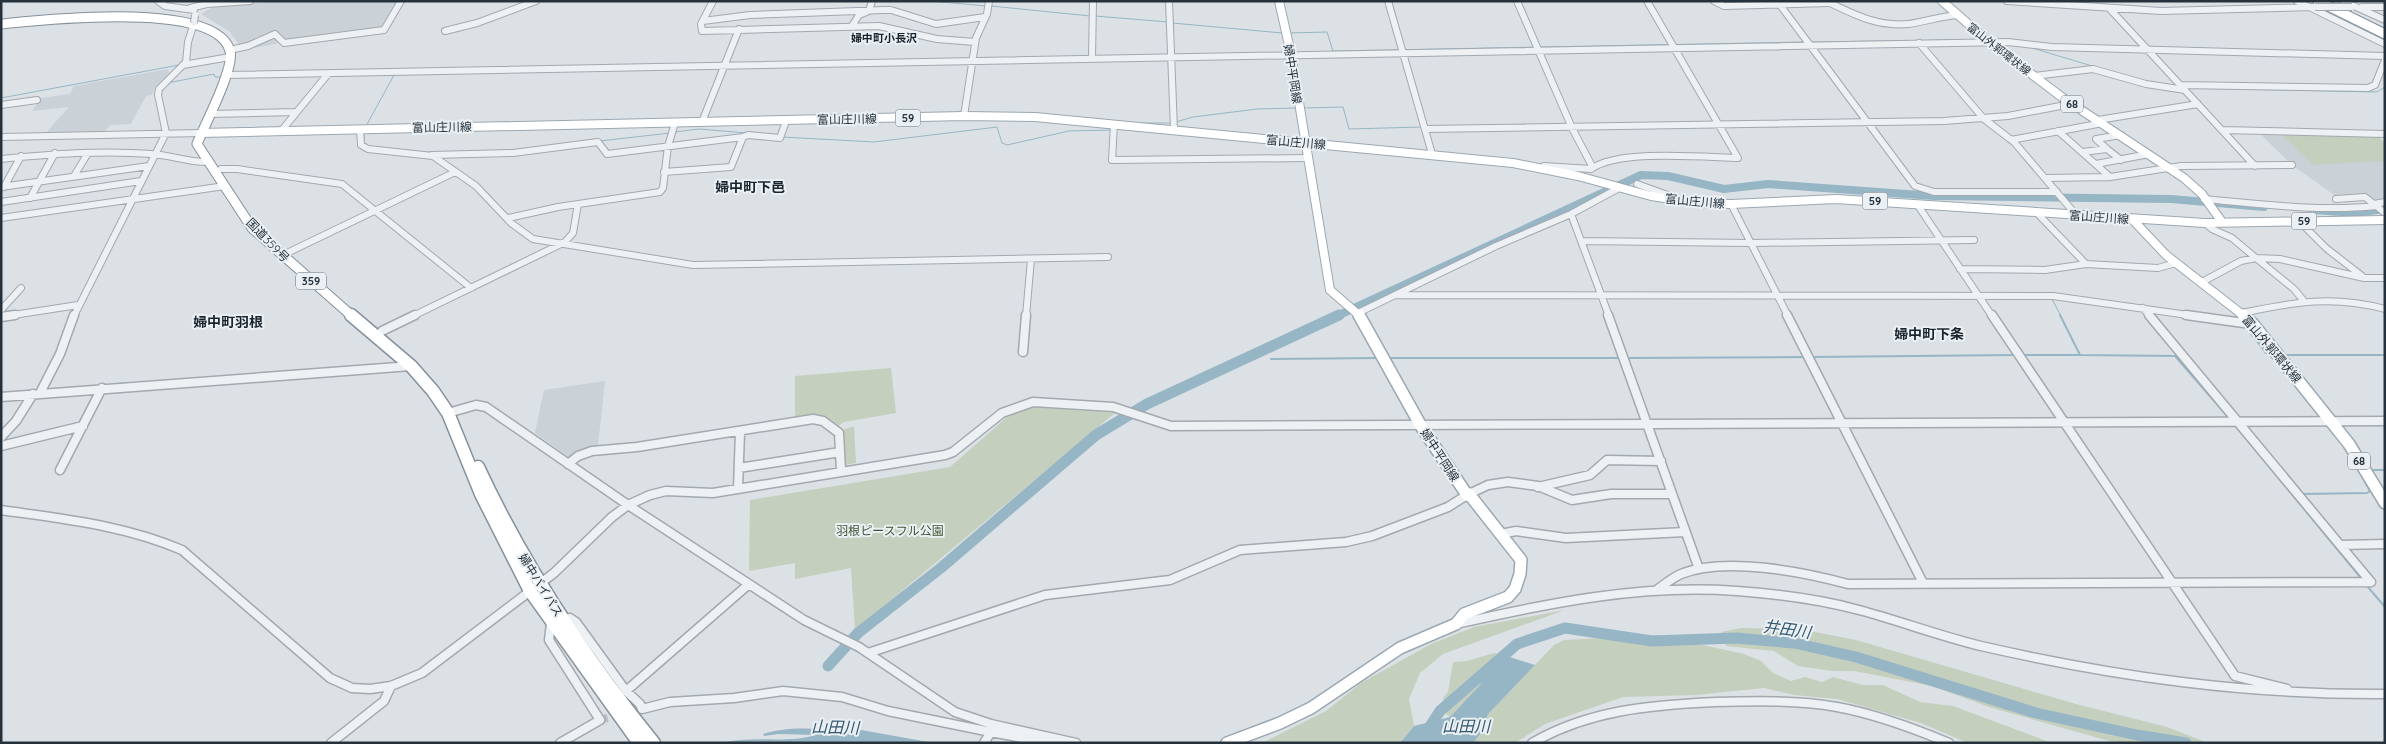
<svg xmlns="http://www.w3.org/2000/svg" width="2386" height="744" font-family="Quicksand,'Noto Sans JP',sans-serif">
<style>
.built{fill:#cad1d7}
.green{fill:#c5cfbd}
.water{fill:#97b6c5}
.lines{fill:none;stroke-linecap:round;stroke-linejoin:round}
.stream-far1{stroke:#97b6c5;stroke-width:1}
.stream{stroke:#97b6c5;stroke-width:2}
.river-far1{stroke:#97b6c5;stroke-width:8}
.river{stroke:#97b6c5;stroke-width:11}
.minor-tunnel{stroke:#b8bec4;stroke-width:8;stroke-dasharray:8 4.5;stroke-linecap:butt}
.minor-far1-casing{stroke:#a2a9af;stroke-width:8}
.minor-casing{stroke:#a2a9af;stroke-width:11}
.major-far1-casing{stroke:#9ba8b1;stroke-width:10}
.major-casing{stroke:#9ba8b1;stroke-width:14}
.highway-far1-casing{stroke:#84919c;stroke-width:11}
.highway-casing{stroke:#84919c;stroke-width:15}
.minor-far1{stroke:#eef1f4;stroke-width:6}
.minor{stroke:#eef1f4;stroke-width:8}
.major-far1{stroke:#fff;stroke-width:8}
.major{stroke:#fff;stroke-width:11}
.highway-far1{stroke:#fff;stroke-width:9}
.highway{stroke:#fff;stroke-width:12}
.minor-bridge-casing{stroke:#a2a9af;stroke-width:8;stroke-linecap:butt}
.minor-bridge{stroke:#eef1f4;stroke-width:6}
.labels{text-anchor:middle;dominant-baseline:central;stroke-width:4;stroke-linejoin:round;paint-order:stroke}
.far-neighbourhood-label{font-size:11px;font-weight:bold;fill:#19232c;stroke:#ebf0f4}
.far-street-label{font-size:11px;fill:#26323b;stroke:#ebf0f4}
.shield{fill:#ebf0f4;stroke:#616b72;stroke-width:1}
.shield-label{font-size:11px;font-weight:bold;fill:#26323b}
.street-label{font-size:12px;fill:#26323b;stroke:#ebf0f4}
.park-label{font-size:12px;fill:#415634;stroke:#ebf0f4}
.neighbourhood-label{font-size:14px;font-weight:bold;fill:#19232c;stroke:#ebf0f4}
.near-water-label{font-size:16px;font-style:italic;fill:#32576e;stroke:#ebf0f4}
</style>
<rect width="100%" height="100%" fill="#dce1e6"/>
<path class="built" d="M 399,1 L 382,29 L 300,39 L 238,51 L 238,43 L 229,31 L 201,14 L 214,6 L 268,2 Z
M 168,69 L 169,73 L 155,87 L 152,95 L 146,96 L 131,124 L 110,125 L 104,132 L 44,135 L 69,107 L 32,111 L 41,98 L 70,94 L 74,86 Z
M 2257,131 L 2375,134 L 2385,143 L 2385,201 L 2380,202 L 2368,196 L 2337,197 L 2292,165 Z
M 605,381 L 598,445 L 585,448 L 569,457 L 535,433 L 544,390 Z"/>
<path class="green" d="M 2280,133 L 2376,135 L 2385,143 L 2385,161 L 2313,165 Z
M 891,368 L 896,413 L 844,422 L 838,426 C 823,412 814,416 795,420 L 795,376 Z
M 1030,407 L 1115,413 L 855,630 L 851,568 L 795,579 L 795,563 L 749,571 L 750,500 L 950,467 L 1006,418 Z
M 854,426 L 856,463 L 845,465 L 843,430 Z
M 1565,610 L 1443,654 L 1420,673 L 1409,699 L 1414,726 L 1400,743 L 1262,743 L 1326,711 L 1361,683 L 1431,644 L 1474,627 Z
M 1741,628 L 1799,629 L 1856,640 L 2076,704 L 2167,727 L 2208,743 L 2116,743 L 1989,707 L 1932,686 L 1854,671 L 1832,671 L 1798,666 L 1774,651 L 1726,646 L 1721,632 Z
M 1657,635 L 1744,654 L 1761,661 L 1773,673 L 1791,681 L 1805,677 L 1822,682 L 1833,677 L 1863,685 L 1883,685 L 1920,702 L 1953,706 L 2052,743 L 1968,743 L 1921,723 L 1837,699 L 1794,695 L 1764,688 L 1696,695 L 1623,697 L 1545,724 L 1515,743 L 1473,743 L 1481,733 L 1488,714 L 1554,645 L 1564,640 Z
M 1494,653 L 1500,654 L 1479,686 L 1450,717 L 1447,715 L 1443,698 L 1448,692 L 1453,662 L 1467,661 Z"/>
<path class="water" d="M 1500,654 L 1535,665 L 1488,714 L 1481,733 L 1473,743 L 1400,743 L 1414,726 L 1450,717 L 1479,686 Z
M 850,728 L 934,743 L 721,743 C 752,735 787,744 816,735 L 778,734 L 764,736 L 763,734 C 778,729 804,727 819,730 C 831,732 839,737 850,734 L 848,730 Z"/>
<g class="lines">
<path class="stream-far1" d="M 931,1 L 986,6
M 991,6 L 1090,16
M 1095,16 L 1168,22
M 1172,23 L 1282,33
M 1289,33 L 1327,32 L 1333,51 L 1806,42
M 1811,42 L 1953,40
M 2029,47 L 2092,66
M 167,83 L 214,74 L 215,77 L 221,77
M 2186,88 L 2377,92 L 2385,87
M 1,98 L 179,65
M 1303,108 L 1343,107 L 1349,129 L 1422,127
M 1142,123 L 1172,123 L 1193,117 L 1257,109 L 1296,108
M 365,128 L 394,75
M 364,132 L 364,143
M 675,132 L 699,129 L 747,133
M 782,137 L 874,142 L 997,127 L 1002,143 L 1007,145 L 1069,131 L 1112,130
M 600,141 L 670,133
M 2051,297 L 2061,316"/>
<path class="stream" d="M 2060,315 L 2080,355 L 2175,356 L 2229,418
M 2246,327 L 2266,353 L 2271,354
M 2024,355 L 2079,355
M 2283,355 L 2385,355
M 1811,357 L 2016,355
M 1389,358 L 1621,358
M 1626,358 L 1804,357
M 1271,359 L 1379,358
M 2234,424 L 2361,578
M 2370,470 L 2385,470
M 2301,494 L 2367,493 L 2370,491 L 2362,476
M 2367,586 L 2385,607"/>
<path class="river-far1" d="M 2313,210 L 2355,213 L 2385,209
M 1337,316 L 1641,175 L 1668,176 L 1724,189 L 1768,184 L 1934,196 L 2171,199 L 2264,207"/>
<path class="river" d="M 828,666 L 858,633 L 942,567 L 1096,435 L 1147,404 L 1339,315
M 1419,743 L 1440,711 L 1517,644 L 1565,628 L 1652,641 L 1736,638 L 1794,643 L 1856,657 L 2036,713 L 2137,735 L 2186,743"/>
<path class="minor-tunnel" d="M 600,720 L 622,714"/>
<defs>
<path id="minor-far1" d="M 158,1 L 165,6 L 194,10
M 713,1 L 701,24 L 702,31 L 879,26 L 937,39 L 975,42
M 1169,1 L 1174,130
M 1388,1 L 1432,154
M 1517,1 L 1572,128 L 1592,166
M 1714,1 L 1724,6 L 1829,3
M 1826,1 C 1853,14 1877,27 1908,24 C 1925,22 1941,16 1958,15
M 2007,1 L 2161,11 L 2315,7
M 2297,1 L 2385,44
M 2343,1 L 2385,20
M 1780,5 L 1915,186 L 1934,192 L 2057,192
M 2362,7 L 2385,7
M 190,8 L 207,4 L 250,1
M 2109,8 L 2255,166
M 703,21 L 750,15 L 884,10 L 891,10 L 936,24 L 985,17
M 852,26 L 859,15 L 869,11 L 872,1
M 445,31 L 477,23 L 536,1
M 1919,43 L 1984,119 L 2014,142 L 2077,216
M 230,50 L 248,46 L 275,34 L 284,43 L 384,30 L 401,1
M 1092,58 L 1093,1
M 183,65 L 230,57
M 225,75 L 2008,42 L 2052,47 L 2385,56
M 2034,76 L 2093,69 L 2146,84 L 2185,90
M 2181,85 L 2368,88 L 2375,85 L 2385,60
M 1,105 L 37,100
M 209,114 L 296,112
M 964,116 L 976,38 L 987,14 L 989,1
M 2098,120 L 2198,104
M 702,122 L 739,29
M 1114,124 L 1112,160 L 1307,158
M 360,129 L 361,145 L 368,149 L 433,156 L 476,186 L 511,223 L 533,239 L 693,265 L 1108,257
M 1425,129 L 1944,121 L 2008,116 L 2071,104
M 282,130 L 328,74
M 2222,130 L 2385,134
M 2058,131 L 2110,177
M 1,137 L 201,133
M 2011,140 L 2103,123
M 2107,149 L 2096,139 L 2121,135
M 2083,152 L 2107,149 L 2121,160
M 432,155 L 513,153 L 598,142 L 607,154 L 743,137
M 1,159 C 51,154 101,150 152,154 C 171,155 189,163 209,162
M 2096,164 L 2149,154
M 1544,166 L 1591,169 C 1618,149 1703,157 1738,158 L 1647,1
M 221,169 L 237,169 L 342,184 L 471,288
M 664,172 L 731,167 L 743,137 L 748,135 L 780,138 L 786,121
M 74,176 L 88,153
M 2045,178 L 2110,177 L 2181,166 L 2292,165
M 1637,184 L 1673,197
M 1,187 L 149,166
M 4,187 L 21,156
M 30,198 L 55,153
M 2204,199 C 2261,204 2319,212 2376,206
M 2336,199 L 2365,197 L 2385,213
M 1,202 L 141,181
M 1731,204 L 1788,316
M 1917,204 L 1992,316
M 2374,204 L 2385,202
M 2037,213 L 2086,264
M 1571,214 L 1609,316
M 1,218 L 225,186
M 508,218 L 558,207 L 660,192 L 663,188 L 668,146 L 675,123
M 2299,221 L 2326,248 L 2362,276
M 2205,223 L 2212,229 L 2232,238 L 2256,258 L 2280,259 L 2364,278 L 2385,278
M 1581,241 L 1751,243 L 1974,240
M 287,253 L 455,172
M 1960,269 L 2045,270 L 2086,264 L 2158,268 L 2176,263
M 2202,282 L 2241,261 L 2256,258 L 2294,289 L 2303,300
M 1395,295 L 2053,296 L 2195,316
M 2143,308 L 2150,316
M 1,310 L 21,288
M 1358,313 L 1496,246 L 1571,214 L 1619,188
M 2242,313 C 2294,302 2333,295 2385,309
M 7,316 L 78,305
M 74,316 L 166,133 L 158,95 L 159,89 L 186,62 L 188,42 L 194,23
M 413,316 L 565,242 L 573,233 L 578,204
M 1026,316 L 1031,259"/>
<path id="minor" d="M 1608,315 L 1699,569
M 1787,315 L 1923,583
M 1992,315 L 2235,676 L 2287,689
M 2149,315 L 2340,545
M 2186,315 L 2251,324
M 1,317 L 15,315
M 382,331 L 415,315
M 1023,352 L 1026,315
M 40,393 L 60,354 L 74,315
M 1,397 L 411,366
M 448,413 L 476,405 L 486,407 L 628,505 L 804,620 L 859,647 L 955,712 L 991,724 L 1076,743
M 1,437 L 16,421 L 33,394
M 1,446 L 83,426
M 568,464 L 578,456 L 592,451 L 637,447 L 813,419 L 823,421 L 839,433 L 841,471
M 739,468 L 840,452
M 60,470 L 102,388
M 1538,487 L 1590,475 L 1607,460 L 1661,461
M 738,489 L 740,431
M 1469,494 L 1488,485 L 1508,482 L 1538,486 L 1572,500 L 1611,494 L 1672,494
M 1,510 C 63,519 124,525 182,550 L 330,678 L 352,688 L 370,689 L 391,686 L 422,673 L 554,573 L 612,517 L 628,505 L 650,495 L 666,491 L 713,493 L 945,455 L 953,452 L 1002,413 L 1033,402 L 1113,407 L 1171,426 L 2385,421
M 1501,534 L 1516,531 L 1566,538 L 1685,532
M 2371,582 L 2340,545 L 2385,544
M 1658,589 C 1665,584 1672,578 1681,574 C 1724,556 1804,572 1848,584 L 2371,582
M 562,619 L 570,618 L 576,622 L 626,691 L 640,704 L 642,709 L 670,702 L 734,698 L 783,691 L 842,697 L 888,711 L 991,732
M 551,623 L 549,640 L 600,720 L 560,743
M 1456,624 C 1549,603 1641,584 1737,591 C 1778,594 1819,599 1859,610 C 1900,621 1940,636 1981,646 C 2117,677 2246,695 2385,694
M 868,653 L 1045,595 L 1170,580 L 1240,550 L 1346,542 L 1372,536 L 1448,507 L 1467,495
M 626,691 L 749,584
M 331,743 L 384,701 L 391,686
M 984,743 L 991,732 L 1042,742 L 1052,739
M 1532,743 C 1589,710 1651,705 1715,702 C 1756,701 1797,700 1837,707 C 1876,714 1913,728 1949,743"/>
<path id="major-far1" d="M 1279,1 L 1291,54 L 1330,290 L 1360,316
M 1942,1 L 1989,42 L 2063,98 L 2184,178 L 2202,194 L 2222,222
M 201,133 L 964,116 L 1035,117 L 1513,163 L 1578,176 L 1651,196 L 1698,203 L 1731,204 L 1836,199 L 2205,223 L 2385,220
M 2132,219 L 2166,255 L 2244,316"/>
<path id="major" d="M 2243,315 L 2253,324 L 2349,444 L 2385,503
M 1227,743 L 1280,723 L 1311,708 L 1400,648 L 1456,624 L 1464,614 L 1508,597 L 1515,589 L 1520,574 L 1521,560 L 1469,494 L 1467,495 L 1421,426 L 1359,315"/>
<path id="highway-far1" d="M 2318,1 L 2385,34
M 1,24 C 42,20 216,0 230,51 C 235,68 204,126 197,144 L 252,228 L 352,316"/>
<path id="highway" d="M 351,315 L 411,366 L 433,391 L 448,413 L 481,494 L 530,591 L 639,743
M 478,467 C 525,568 584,657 654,743"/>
</defs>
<use href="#minor-far1" class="minor-far1-casing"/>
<use href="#minor" class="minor-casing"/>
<use href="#major-far1" class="major-far1-casing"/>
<use href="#major" class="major-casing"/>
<use href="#highway-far1" class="highway-far1-casing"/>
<use href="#highway" class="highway-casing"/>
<use href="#minor-far1" class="minor-far1"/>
<use href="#minor" class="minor"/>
<use href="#major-far1" class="major-far1"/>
<use href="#major" class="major"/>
<use href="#highway-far1" class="highway-far1"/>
<use href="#highway" class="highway"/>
<defs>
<path id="minor-bridge" d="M 2315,7 L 2352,7
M 194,23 L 195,15"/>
</defs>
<use href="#minor-bridge" class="minor-bridge-casing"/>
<use href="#minor-bridge" class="minor-bridge"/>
</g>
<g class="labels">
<g class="far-neighbourhood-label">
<text x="884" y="38">婦中町小長沢</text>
</g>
<g class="far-street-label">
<text transform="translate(1999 49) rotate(38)">富山外郭環状線</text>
</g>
<g class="shield">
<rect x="2061" y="95.5" width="22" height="17" rx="4"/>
<rect x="895.5" y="109.5" width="25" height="17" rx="4"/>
<rect x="1862.5" y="192.5" width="25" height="17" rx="4"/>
<rect x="2291.5" y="212.5" width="25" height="17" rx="4"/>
<rect x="296" y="272.5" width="30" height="17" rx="4"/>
<rect x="2348" y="452.5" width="22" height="17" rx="4"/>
</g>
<g class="shield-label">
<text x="2072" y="104">68</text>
<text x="908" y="118">59</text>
<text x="1875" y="201">59</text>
<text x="2304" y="221">59</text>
<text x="311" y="281">359</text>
<text x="2359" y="461">68</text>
</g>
<g class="street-label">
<text transform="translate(1293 74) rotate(81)">婦中平岡線</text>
<text transform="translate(847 119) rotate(-1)">富山庄川線</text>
<text transform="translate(442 127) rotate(-1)">富山庄川線</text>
<text transform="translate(1296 142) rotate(5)">富山庄川線</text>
<text transform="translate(1695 201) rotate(5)">富山庄川線</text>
<text transform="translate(2099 217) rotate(4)">富山庄川線</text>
<text transform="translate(268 240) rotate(46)">国道359号</text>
<text transform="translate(2272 349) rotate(50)">富山外郭環状線</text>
<text transform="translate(1440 455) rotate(57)">婦中平岡線</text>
<text transform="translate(541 585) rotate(58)">婦中バイパス</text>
</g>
<g class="park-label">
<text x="890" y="530">羽根ピースフル公園</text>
</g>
<g class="neighbourhood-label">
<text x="750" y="187">婦中町下邑</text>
<text x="228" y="322">婦中町羽根</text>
<text x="1929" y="334">婦中町下条</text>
</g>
<g class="near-water-label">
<text transform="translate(1787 629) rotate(8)">井田川</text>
<text x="1466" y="726">山田川</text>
<text transform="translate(835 727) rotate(1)">山田川</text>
</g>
</g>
<rect width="2386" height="744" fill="none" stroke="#26323b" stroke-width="5"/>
</svg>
